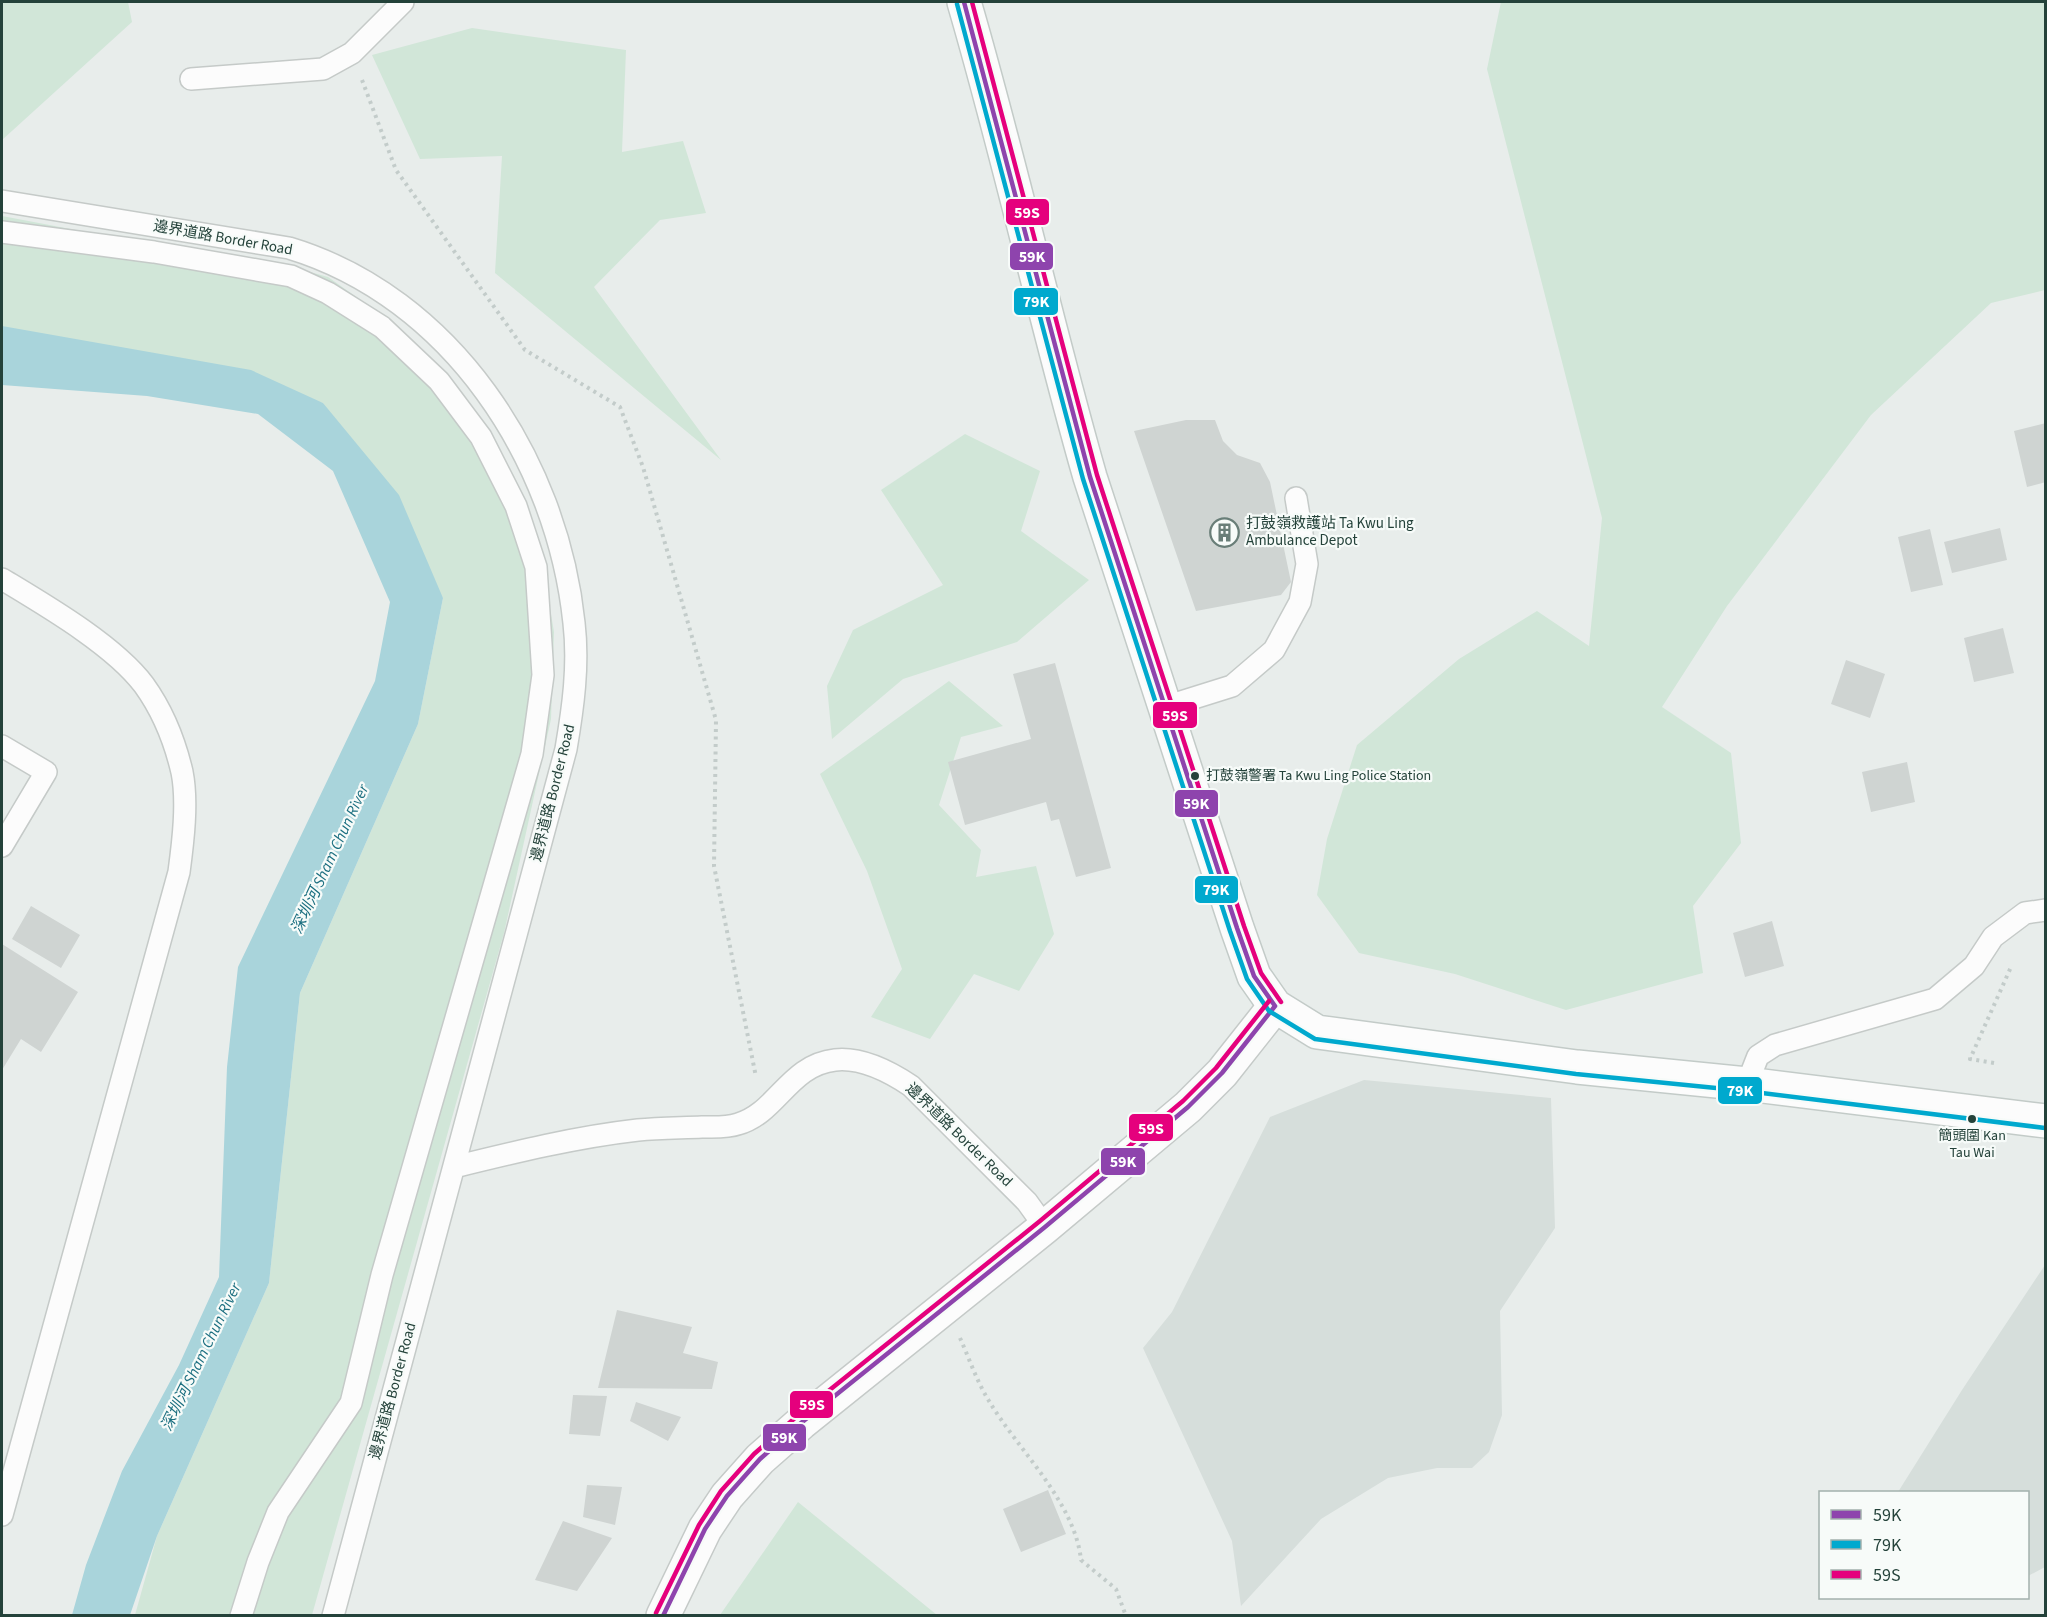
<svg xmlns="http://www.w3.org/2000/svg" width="2047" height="1617" font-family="'Source Sans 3','Noto Sans SC',sans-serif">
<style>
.built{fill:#d6dedb}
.green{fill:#d1e6d8}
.water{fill:#a9d4db}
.building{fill:#cfd4d2}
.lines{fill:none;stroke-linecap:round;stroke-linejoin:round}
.lane-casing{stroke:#c5cac8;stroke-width:24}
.street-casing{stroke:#c5cac8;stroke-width:36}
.secondary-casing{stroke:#c3cbc8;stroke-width:36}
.path{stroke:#c3ccca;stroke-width:4;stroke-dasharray:3 4.5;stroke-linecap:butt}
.lane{stroke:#fcfcfc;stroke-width:21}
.street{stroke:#fcfcfc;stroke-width:33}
.secondary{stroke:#fcfcfc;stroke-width:33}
.bus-1-casing{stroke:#f7fbf9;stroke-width:9}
.bus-2-casing{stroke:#f7fbf9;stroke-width:9}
.bus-3-casing{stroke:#f7fbf9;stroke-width:9}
.bus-1{stroke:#8e44ad;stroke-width:4.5}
.bus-2{stroke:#00a9ce;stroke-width:4.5}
.bus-3{stroke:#e5007d;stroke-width:4.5}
.bus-dot{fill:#24423a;stroke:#f7fbf9;stroke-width:2}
.labels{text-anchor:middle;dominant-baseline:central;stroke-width:4.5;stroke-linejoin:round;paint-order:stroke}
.bus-label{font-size:14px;fill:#24423a;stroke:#f7fbf9;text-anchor:start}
.street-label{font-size:15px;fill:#24423a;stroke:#f7fbf9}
.poi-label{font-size:15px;fill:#24423a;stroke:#f7fbf9;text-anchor:start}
.water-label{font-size:16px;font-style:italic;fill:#1c6f80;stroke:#f7fbf9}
.line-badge{stroke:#f7fbf9;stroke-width:2}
.badge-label{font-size:16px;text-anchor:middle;font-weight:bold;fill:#fff}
</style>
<rect width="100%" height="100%" fill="#e8edeb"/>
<path class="built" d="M 1364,1080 L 1551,1098 L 1555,1228 L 1500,1311 L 1502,1415 L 1489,1452 L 1472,1468 L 1437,1468 L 1388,1478 L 1321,1519 L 1241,1606 L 1232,1541 L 1143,1348 L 1172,1312 L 1270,1117 Z
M 2045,1265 L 2045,1567 L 2028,1576 L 2028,1492 L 1898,1492 L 1962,1390 Z"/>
<path class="green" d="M 2,2 L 128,2 L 132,22 L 2,140 Z
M 1501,2 L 2045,2 L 2045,290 L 1991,303 L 1871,415 L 1727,606 L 1662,707 L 1731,753 L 1741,843 L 1693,906 L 1703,973 L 1566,1010 L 1455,974 L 1359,953 L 1317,895 L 1327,839 L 1357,745 L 1459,659 L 1537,611 L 1589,646 L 1602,518 L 1487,69 Z
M 472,28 L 626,50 L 622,152 L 683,141 L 706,213 L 660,220 L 594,287 L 721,460 L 495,273 L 502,156 L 420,159 L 372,55 Z
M 2,216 L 81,231 L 270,261 L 328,277 L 399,327 L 467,402 L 514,476 L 541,555 L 554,632 L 551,719 L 504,933 L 312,1615 L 135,1615 L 157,1536 L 269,1283 L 300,993 L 418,724 L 443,598 L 323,403 L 2,327 Z
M 965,434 L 1040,471 L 1021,531 L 1089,580 L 1017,642 L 903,679 L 832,739 L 827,686 L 853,630 L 943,585 L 881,490 Z
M 949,681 L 1003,726 L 961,737 L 939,805 L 981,850 L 976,877 L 1036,866 L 1054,934 L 1019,991 L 974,974 L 930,1039 L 871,1017 L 902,969 L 867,871 L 820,774 Z
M 798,1502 L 937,1615 L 720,1615 Z"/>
<path class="water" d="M 2,326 L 251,370 L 323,403 L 399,495 L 443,598 L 418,724 L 300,993 L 269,1283 L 157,1536 L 130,1615 L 72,1615 L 86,1565 L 122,1471 L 179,1365 L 219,1277 L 227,1067 L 238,967 L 375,681 L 390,602 L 333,471 L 258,414 L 147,396 L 2,385 Z"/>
<path class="building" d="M 1186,420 L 1215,420 L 1223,441 L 1237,455 L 1260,463 L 1270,482 L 1291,582 L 1281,595 L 1196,611 L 1134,431 Z
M 2046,423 L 2046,482 L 2027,487 L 2014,431 Z
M 2000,528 L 2007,560 L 1952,573 L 1944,542 Z
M 1930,529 L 1943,585 L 1911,592 L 1898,537 Z
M 2003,628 L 2014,673 L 1974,682 L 1964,638 Z
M 1846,660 L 1885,674 L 1870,718 L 1831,704 Z
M 1055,663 L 1111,868 L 1076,877 L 1059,819 L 1051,821 L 1046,802 L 965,825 L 948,762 L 1031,739 L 1013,674 Z
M 1907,762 L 1915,802 L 1871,812 L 1862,772 Z
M 31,906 L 80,935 L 61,968 L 12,939 Z
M 1772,921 L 1784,966 L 1745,977 L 1733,933 Z
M 2,944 L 78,992 L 41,1052 L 21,1039 L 2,1070 Z
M 617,1310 L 692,1327 L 683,1353 L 718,1362 L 712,1389 L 598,1388 Z
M 573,1395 L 607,1396 L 600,1436 L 569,1434 Z
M 636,1402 L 681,1417 L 668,1441 L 630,1421 Z
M 587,1485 L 622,1487 L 615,1525 L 583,1517 Z
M 1048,1490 L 1066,1534 L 1021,1552 L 1003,1509 Z
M 563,1521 L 612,1538 L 577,1591 L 535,1580 Z"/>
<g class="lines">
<defs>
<path id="lane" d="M 191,79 L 323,69 L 352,53 L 403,2
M 2,201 L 289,248 C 451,297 557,459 574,623 C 579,665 573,708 566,749 L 333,1616
M 2,232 L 154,252 L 291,276 L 328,293 L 382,327 L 439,381 L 481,437 L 516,506 L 536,567 L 543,675 L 532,754 L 382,1275 L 351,1403 L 278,1512 L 258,1562 L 241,1616
M 2,579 C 45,605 114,645 144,685 C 162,710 175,742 182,772 C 188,802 183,842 179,872 L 2,1515
M 1165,707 L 1232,686 L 1274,650 L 1300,602 L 1307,564 L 1296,498
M 2,746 L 46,772 L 2,846
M 1747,1084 L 1758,1056 L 1775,1045 L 1935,999 L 1974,966 L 1993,937 L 2025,913 L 2046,910
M 454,1167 C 515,1152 576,1137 638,1130 C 659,1128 680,1128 702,1127 C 714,1127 727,1128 738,1124 C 777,1113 789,1065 835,1060 C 861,1057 890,1072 911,1086 L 1027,1202 L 1045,1227"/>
<path id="street" d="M 663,1616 L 705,1529 L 727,1496 L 760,1459 L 801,1423 L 1045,1227 L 1188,1107 L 1222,1073 L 1275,1006"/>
<path id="secondary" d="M 964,2 C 1010,159 1045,320 1090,477 L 1237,928 L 1254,976 L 1275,1006 L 1317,1032 L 1577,1067 L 1747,1084 L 2046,1121"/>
</defs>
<use href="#lane" class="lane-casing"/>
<use href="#street" class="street-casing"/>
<use href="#secondary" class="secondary-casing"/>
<path class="path" d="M 362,80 L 396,170 L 525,350 L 620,407 L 643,467 L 716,720 L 714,866 L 756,1077
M 1994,1063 L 1970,1059 L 2011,967
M 960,1338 C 969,1358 977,1382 989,1401 C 1018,1450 1075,1502 1081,1560 L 1116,1589 L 1126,1616"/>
<use href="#lane" class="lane"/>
<use href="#street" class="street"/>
<use href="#secondary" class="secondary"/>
<defs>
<path id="bus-1" d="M 964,2 L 1090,477 L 1237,928 L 1254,976 L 1275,1006
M 663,1616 L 705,1529 L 727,1496 L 760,1459 L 801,1423 L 1045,1227 L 1188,1107 L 1222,1073 L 1275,1006"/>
<path id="bus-2" d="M 957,4 L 1083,479 L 1230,931 L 1247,979 L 1269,1011 L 1315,1039 L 1576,1074 L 1746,1091 L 2045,1128"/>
<path id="bus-3" d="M 972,2 L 1097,475 L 1244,926 L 1261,973 L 1281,1002
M 656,1613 L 699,1525 L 721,1491 L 754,1454 L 796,1417 L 1040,1221 L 1183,1101 L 1216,1068 L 1269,1001"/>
</defs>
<use href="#bus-1" class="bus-1-casing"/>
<use href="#bus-2" class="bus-2-casing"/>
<use href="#bus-3" class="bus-3-casing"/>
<use href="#bus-1" class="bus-1"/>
<use href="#bus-2" class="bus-2"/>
<use href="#bus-3" class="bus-3"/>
</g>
<defs>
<symbol id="building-ring" viewBox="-11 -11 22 22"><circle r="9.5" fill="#f7fbf9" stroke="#697e78" stroke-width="1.5"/><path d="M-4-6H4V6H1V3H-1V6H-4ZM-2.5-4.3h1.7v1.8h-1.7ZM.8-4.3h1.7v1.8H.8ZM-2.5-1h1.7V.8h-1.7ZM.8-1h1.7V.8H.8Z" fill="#697e78"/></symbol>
</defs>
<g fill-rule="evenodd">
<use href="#building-ring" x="1208" y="516" width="33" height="33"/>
</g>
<g class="bus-dot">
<circle cx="1195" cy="776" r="5"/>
<circle cx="1972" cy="1119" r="5"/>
</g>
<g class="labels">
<g class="bus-label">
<text x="1206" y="776">打鼓嶺警署 Ta Kwu Ling Police Station</text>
<text x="1972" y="1136" text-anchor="middle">簡頭圍 Kan<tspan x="1972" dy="17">Tau Wai</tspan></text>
</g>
<g class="street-label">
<text transform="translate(223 238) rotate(10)">邊界道路 Border Road</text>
<text transform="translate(553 793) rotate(-76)">邊界道路 Border Road</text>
<text transform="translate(959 1135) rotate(44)">邊界道路 Border Road</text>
<text transform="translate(393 1391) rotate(-75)">邊界道路 Border Road</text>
</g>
<g class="poi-label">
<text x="1246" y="523">打鼓嶺救護站 Ta Kwu Ling<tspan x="1246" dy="17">Ambulance Depot</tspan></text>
</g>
<g class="water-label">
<text transform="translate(330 859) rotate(-65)">深圳河 Sham Chun River</text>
<text transform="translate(201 1357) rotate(-64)">深圳河 Sham Chun River</text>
</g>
</g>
<g class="line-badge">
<rect x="1005" y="198" width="45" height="28" rx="6" fill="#e5007d"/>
<rect x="1009" y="242" width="45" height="29" rx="6" fill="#8e44ad"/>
<rect x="1013" y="287" width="46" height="29" rx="6" fill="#00a9ce"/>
<rect x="1152" y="701" width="46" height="28" rx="6" fill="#e5007d"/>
<rect x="1174" y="789" width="45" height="29" rx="6" fill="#8e44ad"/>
<rect x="1194" y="875" width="45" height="29" rx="6" fill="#00a9ce"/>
<rect x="1717" y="1076" width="46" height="29" rx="6" fill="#00a9ce"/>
<rect x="1128" y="1113" width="46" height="29" rx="6" fill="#e5007d"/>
<rect x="1100" y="1147" width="46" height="29" rx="6" fill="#8e44ad"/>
<rect x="789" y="1390" width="45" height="29" rx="6" fill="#e5007d"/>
<rect x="762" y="1423" width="45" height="29" rx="6" fill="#8e44ad"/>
</g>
<g class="badge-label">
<text x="1027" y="218">59S</text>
<text x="1032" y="262">59K</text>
<text x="1036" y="307">79K</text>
<text x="1175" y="721">59S</text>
<text x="1196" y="809">59K</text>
<text x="1216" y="895">79K</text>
<text x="1740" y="1096">79K</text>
<text x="1151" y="1134">59S</text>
<text x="1123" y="1167">59K</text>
<text x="812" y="1410">59S</text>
<text x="784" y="1443">59K</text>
</g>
<rect width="2047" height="1617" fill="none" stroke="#24423a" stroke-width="6"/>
<rect x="1819" y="1491" width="210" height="108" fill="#f7fbf9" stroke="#a3b1ad" stroke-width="1.5"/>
<rect x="1831" y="1510" width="30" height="9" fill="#8e44ad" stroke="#a3b1ad" stroke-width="1.5"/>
<text x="1873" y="1521" font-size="18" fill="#24423a">59K</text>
<rect x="1831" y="1540" width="30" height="9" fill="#00a9ce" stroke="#a3b1ad" stroke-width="1.5"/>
<text x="1873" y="1551" font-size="18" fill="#24423a">79K</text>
<rect x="1831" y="1570" width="30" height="9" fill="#e5007d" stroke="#a3b1ad" stroke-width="1.5"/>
<text x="1873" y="1581" font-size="18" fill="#24423a">59S</text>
</svg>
